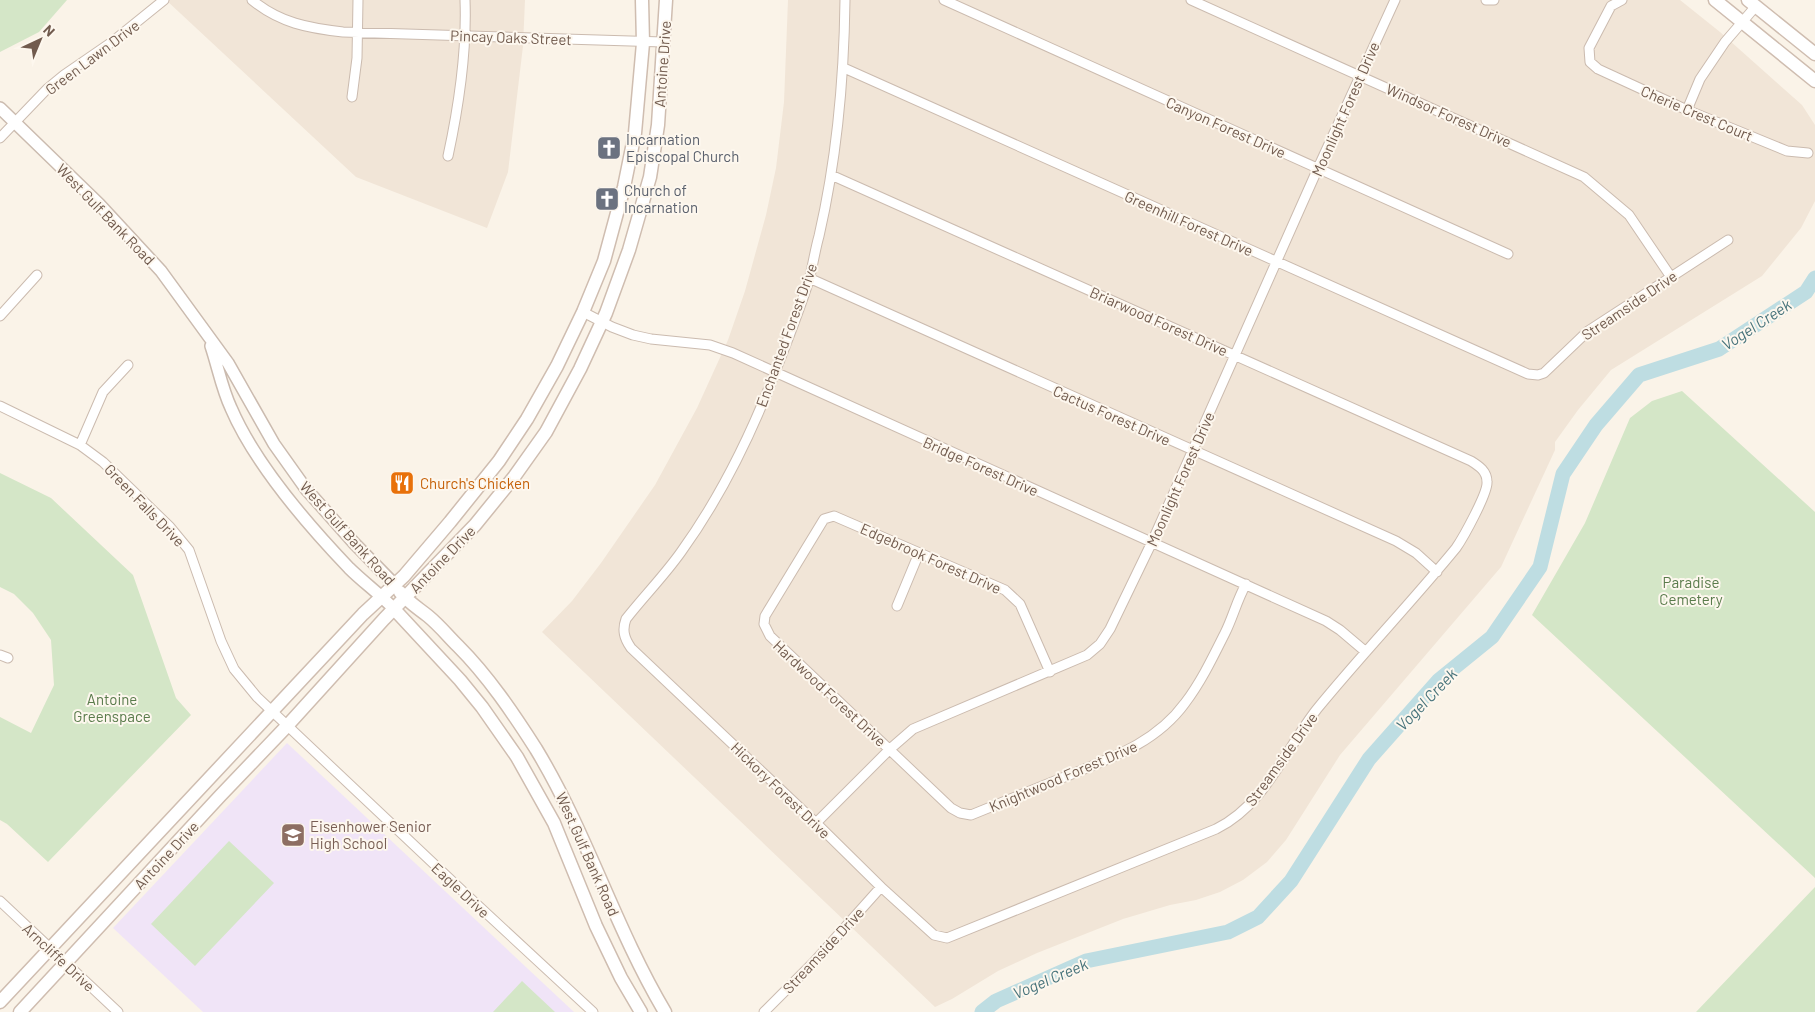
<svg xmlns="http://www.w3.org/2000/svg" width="1815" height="1012" font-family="Barlow,sans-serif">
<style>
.residential{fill:#f1e5d7}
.education{fill:#f0e4f7}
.green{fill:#d4e6c7}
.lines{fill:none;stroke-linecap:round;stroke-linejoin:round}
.stream{stroke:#a5ccd3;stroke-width:2.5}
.river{stroke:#bedde2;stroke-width:15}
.minor-casing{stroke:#cbbbaf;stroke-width:11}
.tertiary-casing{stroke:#cbbbaf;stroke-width:14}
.secondary-casing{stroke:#cfbdb0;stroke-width:15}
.minor{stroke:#fff;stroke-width:9}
.tertiary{stroke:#fff;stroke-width:11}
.secondary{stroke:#fff;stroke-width:12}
.labels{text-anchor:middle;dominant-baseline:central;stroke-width:4;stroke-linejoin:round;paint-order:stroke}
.street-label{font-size:15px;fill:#715b4e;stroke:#fdf7ee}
.worship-label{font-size:15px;fill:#5b616d;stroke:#fdf7ee;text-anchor:start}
.food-label{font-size:15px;fill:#c56008;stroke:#fdf7ee;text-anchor:start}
.park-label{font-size:15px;fill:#597b4b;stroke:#fdf7ee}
.education-label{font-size:15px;fill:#785e54;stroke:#fdf7ee;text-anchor:start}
.water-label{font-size:16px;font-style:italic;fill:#47737b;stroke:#fdf7ee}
</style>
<rect width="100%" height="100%" fill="#faf3e8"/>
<path class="residential" d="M 166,0 L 525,0 L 523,46 L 508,172 L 487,228 L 356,177 Z
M 788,0 L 1680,0 L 1720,32 L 1802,105 L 1815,125 L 1815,201 L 1801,228 L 1762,276 L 1611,370 L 1578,410 L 1555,442 L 1555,450 L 1501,567 L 1340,755 L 1286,840 L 1267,862 L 1243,880 L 1220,892 L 1196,900 L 1170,905 L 1123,919 L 1037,953 L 998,971 L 952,999 L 935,1007 L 542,632 L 572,601 L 601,563 L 655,485 L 697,408 L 728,340 L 745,291 L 766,215 L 776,168 L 784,102 Z"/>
<path class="education" d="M 287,743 L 574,1012 L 203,1012 L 113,928 Z"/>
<path class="green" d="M 0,0 L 67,0 L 39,32 L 0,52 Z
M 1682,391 L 1815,512 L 1815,878 L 1532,615 L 1585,523 L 1630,418 L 1652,401 Z
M 0,473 L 51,498 L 133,575 L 176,698 L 191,715 L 48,862 L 7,824 L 0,820 L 0,717 L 31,733 L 54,685 L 51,640 L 33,613 L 14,594 L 0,587 Z
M 229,841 L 274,883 L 195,966 L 151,924 Z
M 1815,887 L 1815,1012 L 1696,1012 Z
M 522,981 L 555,1012 L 493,1012 Z"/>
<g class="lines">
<path class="stream" d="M 1719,349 L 1724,350"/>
<path class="river" d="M 982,1012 L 996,1001 L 1086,961 L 1228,932 L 1258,917 L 1291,881 L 1369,759 L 1439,680 L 1492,637 L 1540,567 L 1563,474 L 1596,425 L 1639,375 L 1719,349 L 1806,292 L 1815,278"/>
<defs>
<path id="minor" d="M 252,0 C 280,23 308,28 343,32 L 663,42
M 944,0 L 1508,254
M 1191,0 L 1584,177 L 1629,215 L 1671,277
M 1486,0 L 1494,0
M 1622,0 L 1611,6 L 1589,48 L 1590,62 L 1598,69 L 1687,110 L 1787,151 L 1808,153
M 844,68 L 1528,374 L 1538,375 L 1544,373 L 1588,331 L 1728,240
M 352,97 L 357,58 L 358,0
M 1687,110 L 1700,79 L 1725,42 L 1756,6
M 0,138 L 47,89 L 64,75 L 112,42 L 164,0
M 448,156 C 459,105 467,53 465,0
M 831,175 L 1471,461 C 1479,466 1487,471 1487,482 C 1488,493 1463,538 1456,548 C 1411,603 1362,654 1317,709 C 1285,750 1265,805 1216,829 L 947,938 L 934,935 L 881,887 L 816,823 L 631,648 C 624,638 622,630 626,619 C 644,596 664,576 681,552 C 720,498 750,437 774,375 C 786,344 799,312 809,280 C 813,265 815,250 819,236 C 837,158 844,80 845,0
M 809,278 L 1396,541 L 1416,553 L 1437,572
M 583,312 L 612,327 L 633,335 L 651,339 L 710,345 L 733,353 L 1326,621 L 1340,630 L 1366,652
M 0,316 L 37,275
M 0,406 L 80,445 L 103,462 L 170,527 L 189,550 L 221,641 L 234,669 L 257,697 L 471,899 L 593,1012
M 80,445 L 103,392 L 128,365
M 897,606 L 919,553
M 0,655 L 8,658
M 1050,672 L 1020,604 L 1005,590 L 834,516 L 824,519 L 765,616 L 764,624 L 770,636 L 951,808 L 960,813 L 971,815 C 1003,802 1035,789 1067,776 C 1111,758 1156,743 1185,703 C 1201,682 1213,657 1225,633 C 1233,617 1237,600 1246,584
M 816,823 L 890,749 L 913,729 L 1087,655 L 1100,644 L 1110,629 L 1152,542 L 1318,168 L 1395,0
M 0,901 L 118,1012
M 764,1012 L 814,962 L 881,887"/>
<path id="tertiary" d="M 0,108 L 99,204 L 161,271 L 228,363 L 274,444 L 306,489 L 354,543 L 394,584
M 211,346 C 218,367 222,389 231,408 C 255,464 307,524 349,568 C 363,582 380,594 394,609"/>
<path id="secondary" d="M 1715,0 L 1815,81
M 1748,0 L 1815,54
M 400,592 C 408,602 418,608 428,616 C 439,625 448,636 458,646 C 488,676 513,713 536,749 C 587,833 615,928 665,1012
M 394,609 L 460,680 L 482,707 L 517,757 L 554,823 L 596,926 L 621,978 L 641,1012
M 0,1002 L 363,614 L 404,576 L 450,522 L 499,461 L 527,419 L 557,366 L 583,312 L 604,261 L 624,187 L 635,133 L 643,43 L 642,0
M 20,1012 L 220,796 L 287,726 L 384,619 L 475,525 L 514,477 L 546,432 L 580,369 L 606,313 L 629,250 L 650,177 L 658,125 L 666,0"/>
</defs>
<use href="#minor" class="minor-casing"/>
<use href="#tertiary" class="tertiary-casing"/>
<use href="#secondary" class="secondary-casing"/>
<use href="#minor" class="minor"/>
<use href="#tertiary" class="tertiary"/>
<use href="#secondary" class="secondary"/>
</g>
<defs>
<symbol id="church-square" viewBox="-11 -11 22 22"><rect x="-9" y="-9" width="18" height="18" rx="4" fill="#6b7280" stroke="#fdf7ee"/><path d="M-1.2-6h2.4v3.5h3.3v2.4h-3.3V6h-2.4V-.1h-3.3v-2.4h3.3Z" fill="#fff"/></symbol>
<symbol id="restaurant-square" viewBox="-11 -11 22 22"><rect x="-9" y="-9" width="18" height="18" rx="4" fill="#e8710a" stroke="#fdf7ee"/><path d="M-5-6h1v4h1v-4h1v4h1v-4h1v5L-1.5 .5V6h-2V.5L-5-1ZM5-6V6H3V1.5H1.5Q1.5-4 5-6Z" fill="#fff"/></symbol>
<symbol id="school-square" viewBox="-11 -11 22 22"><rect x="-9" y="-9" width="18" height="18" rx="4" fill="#8d6e63" stroke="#fdf7ee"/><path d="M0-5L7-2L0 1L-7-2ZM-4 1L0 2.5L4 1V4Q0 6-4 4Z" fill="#fff"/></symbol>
</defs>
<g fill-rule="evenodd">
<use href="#church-square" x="595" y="134" width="28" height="28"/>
<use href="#church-square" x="593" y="185" width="28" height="28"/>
<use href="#restaurant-square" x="388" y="469" width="28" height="28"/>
<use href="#school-square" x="279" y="821" width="28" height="28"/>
</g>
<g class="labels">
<g class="street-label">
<text transform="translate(511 37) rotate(2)">Pincay Oaks Street</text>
<text transform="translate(92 57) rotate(-37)">Green Lawn Drive</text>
<text transform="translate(662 64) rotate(-86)">Antoine Drive</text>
<text transform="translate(1345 109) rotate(-66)">Moonlight Forest Drive</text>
<text transform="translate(1697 113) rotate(23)">Cherie Crest Court</text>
<text transform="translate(1449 115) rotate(24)">Windsor Forest Drive</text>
<text transform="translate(1226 127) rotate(24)">Canyon Forest Drive</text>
<text transform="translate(106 214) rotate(46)">West Gulf Bank Road</text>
<text transform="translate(1189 223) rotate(24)">Greenhill Forest Drive</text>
<text transform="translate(1629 305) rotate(-34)">Streamside Drive</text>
<text transform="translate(1159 321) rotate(24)">Briarwood Forest Drive</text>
<text transform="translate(786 335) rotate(-70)">Enchanted Forest Drive</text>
<text transform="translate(1112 415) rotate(24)">Cactus Forest Drive</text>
<text transform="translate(981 466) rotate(24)">Bridge Forest Drive</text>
<text transform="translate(1180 479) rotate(-66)">Moonlight Forest Drive</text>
<text transform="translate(145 505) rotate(46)">Green Falls Drive</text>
<text transform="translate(348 533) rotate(48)">West Gulf Bank Road</text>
<text transform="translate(931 558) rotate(24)">Edgebrook Forest Drive</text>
<text transform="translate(442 559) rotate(-46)">Antoine Drive</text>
<text transform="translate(830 693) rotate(43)">Hardwood Forest Drive</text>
<text transform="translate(1281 759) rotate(-54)">Streamside Drive</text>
<text transform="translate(1063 776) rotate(-23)">Knightwood Forest Drive</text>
<text transform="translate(781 790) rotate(44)">Hickory Forest Drive</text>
<text transform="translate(588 854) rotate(66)">West Gulf Bank Road</text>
<text transform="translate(166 855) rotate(-47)">Antoine Drive</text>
<text transform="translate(461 890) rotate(43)">Eagle Drive</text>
<text transform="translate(823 950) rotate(-47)">Streamside Drive</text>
<text transform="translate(59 957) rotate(43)">Arncliffe Drive</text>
</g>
<g class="worship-label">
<text x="626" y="139">Incarnation<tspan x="626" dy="17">Episcopal Church</tspan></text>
<text x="624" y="190">Church of<tspan x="624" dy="17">Incarnation</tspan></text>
</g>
<g class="food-label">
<text x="420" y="483">Church's Chicken</text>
</g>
<g class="park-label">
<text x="1691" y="582">Paradise<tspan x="1691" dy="17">Cemetery</tspan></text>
<text x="112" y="699">Antoine<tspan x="112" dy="17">Greenspace</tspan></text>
</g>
<g class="education-label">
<text x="310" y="826">Eisenhower Senior<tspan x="310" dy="17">High School</tspan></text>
</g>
<g class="water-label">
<text transform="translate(1756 324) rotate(-33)">Vogel Creek</text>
<text transform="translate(1426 699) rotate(-46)">Vogel Creek</text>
<text transform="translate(1050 978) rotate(-23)">Vogel Creek</text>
</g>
</g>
<g transform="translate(40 40) rotate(44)" stroke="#fdf7ee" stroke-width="4" paint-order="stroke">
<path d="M0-4L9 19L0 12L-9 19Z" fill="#715b4e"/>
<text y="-8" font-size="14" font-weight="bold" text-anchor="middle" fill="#715b4e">N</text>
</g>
</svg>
